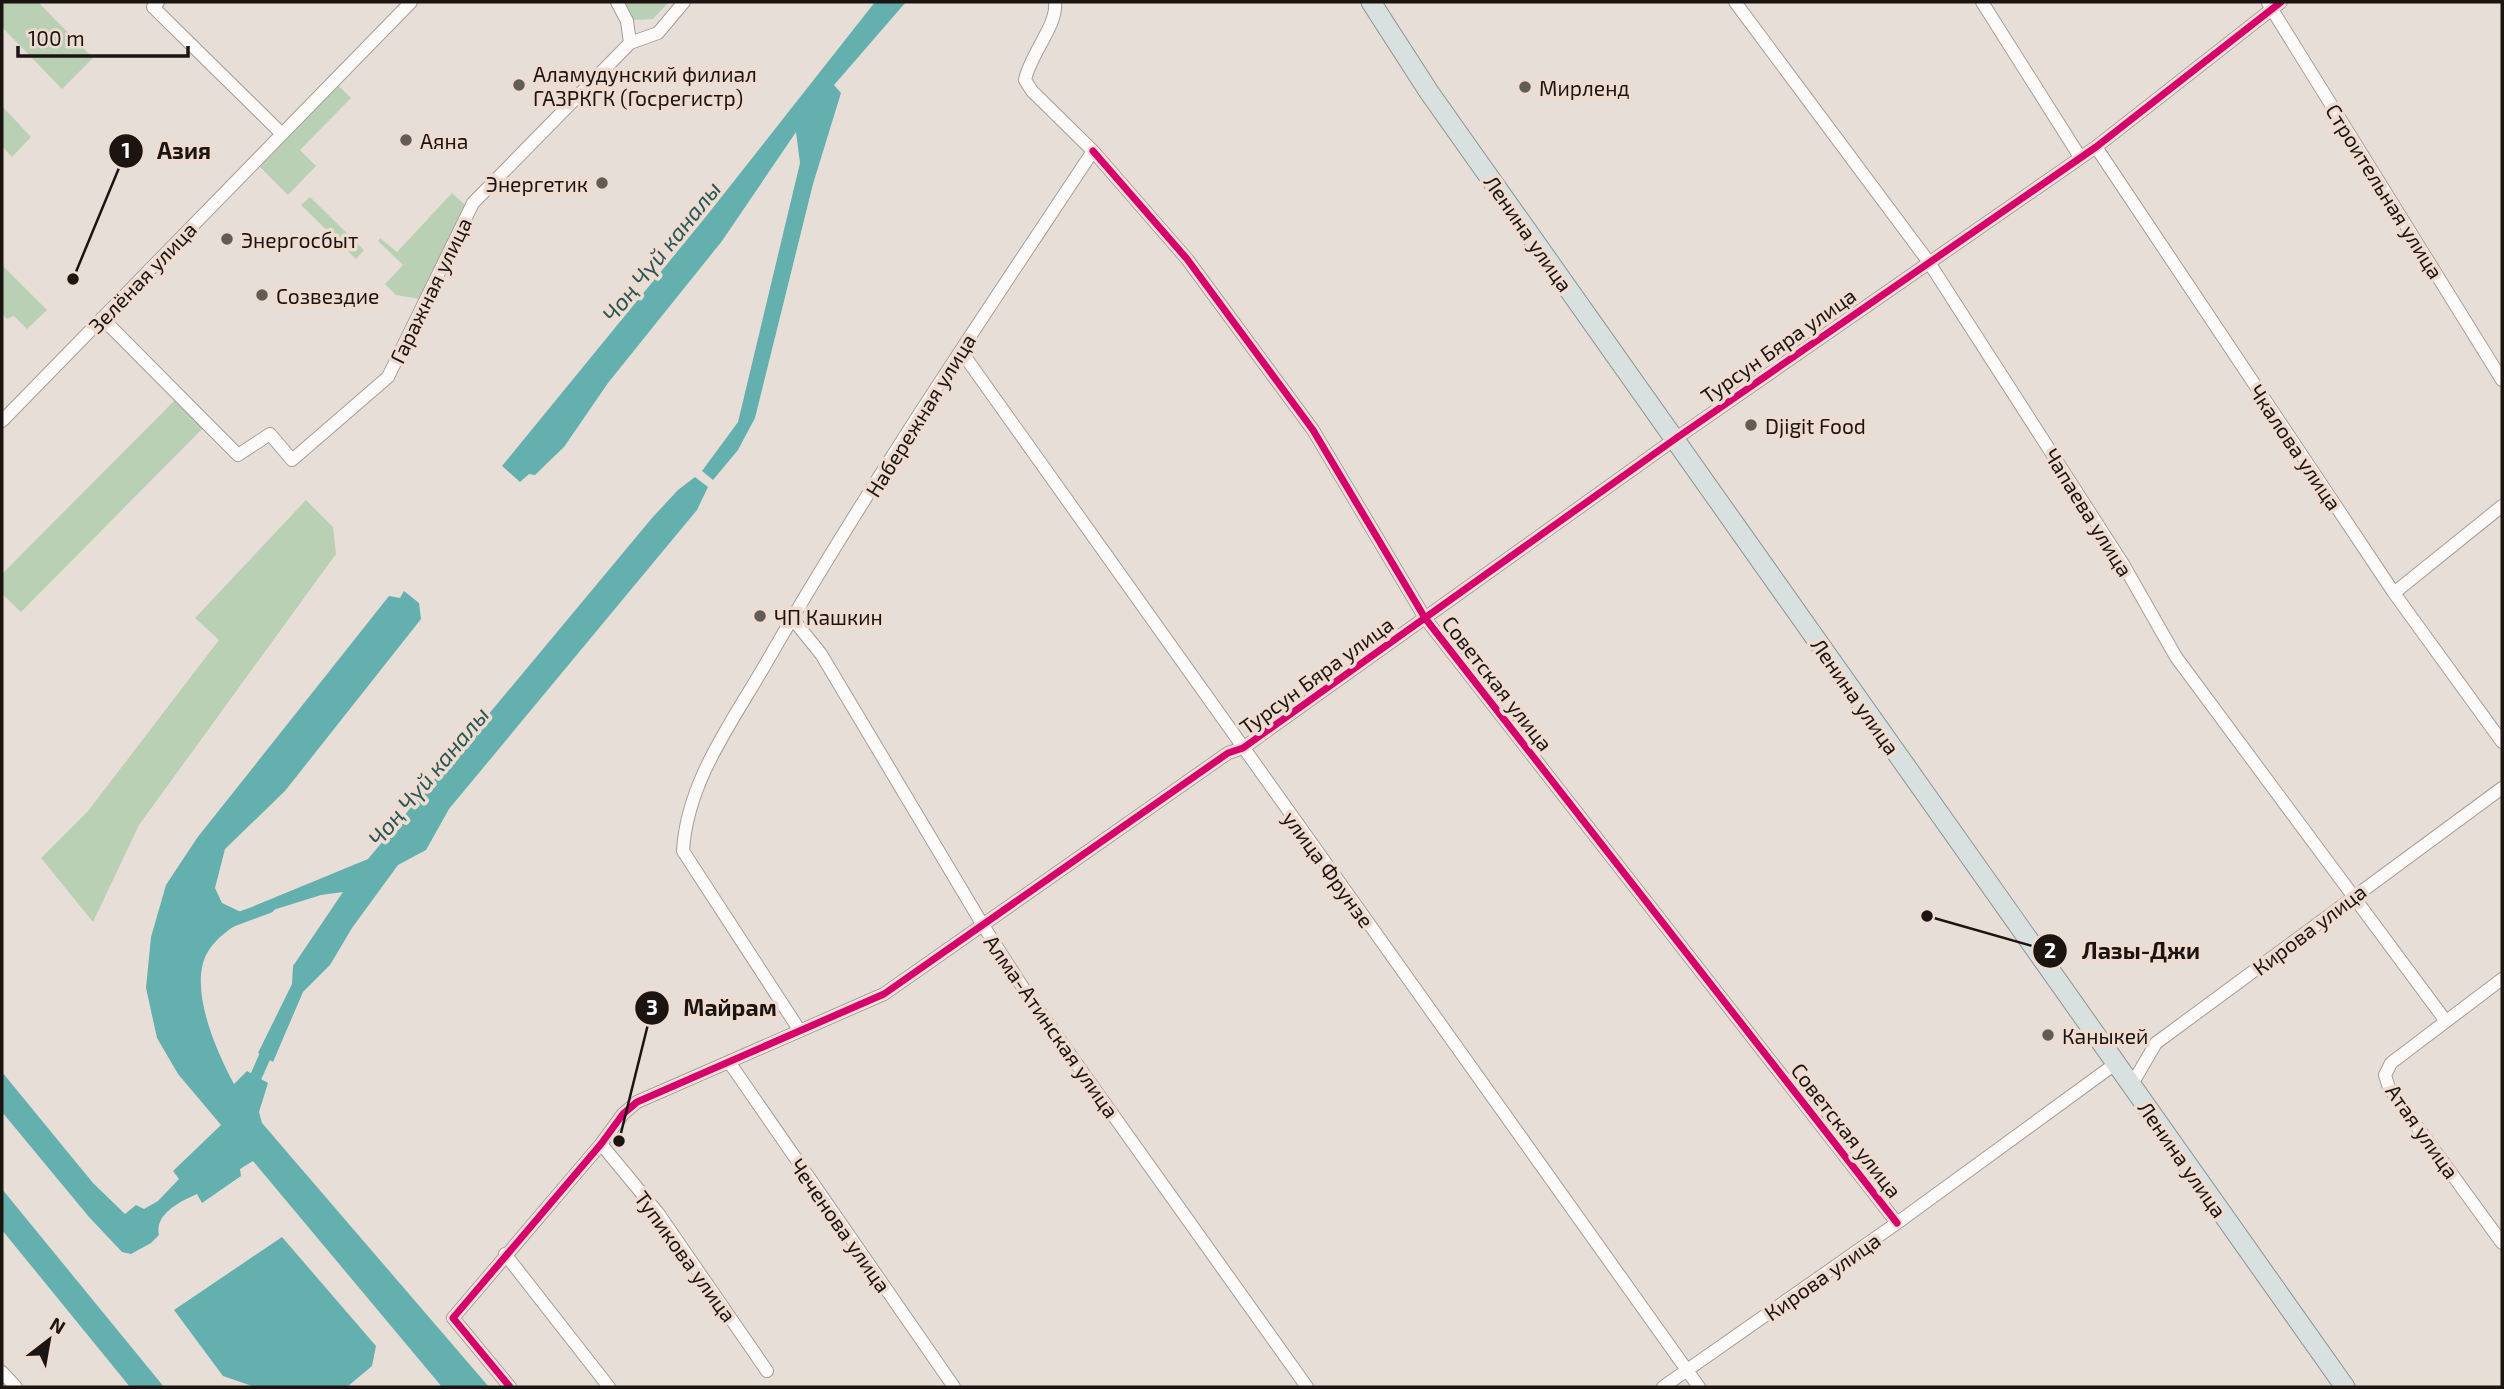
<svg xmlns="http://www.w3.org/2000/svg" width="2504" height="1389" font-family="'Exo 2',sans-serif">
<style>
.green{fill:#bad0b5}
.water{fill:#64b0af}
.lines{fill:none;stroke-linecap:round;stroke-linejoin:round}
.canal{stroke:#64b0af;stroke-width:12}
.street-casing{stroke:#a49d98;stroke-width:14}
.primary-casing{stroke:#8c9493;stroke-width:21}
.street{stroke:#fcfaf9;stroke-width:12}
.primary{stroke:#d9e0e0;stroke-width:19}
.cycleway-casing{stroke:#efdcd1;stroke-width:11}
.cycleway{stroke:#d6006c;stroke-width:7}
.poi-dot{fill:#635b56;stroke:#efdcd1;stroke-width:2.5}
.labels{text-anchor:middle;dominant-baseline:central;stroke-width:7;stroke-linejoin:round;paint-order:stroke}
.poi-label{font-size:21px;fill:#1b1410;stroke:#efdcd1;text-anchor:start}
.street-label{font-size:21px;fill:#1b1410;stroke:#efdcd1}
.water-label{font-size:23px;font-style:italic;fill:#285757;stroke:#efdcd1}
.leader{fill:none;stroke:#1b1410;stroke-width:2.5}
.callout-dot{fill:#1b1410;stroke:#efdcd1;stroke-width:2.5}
.mark-label{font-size:21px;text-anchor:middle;font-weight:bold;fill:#fff}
.callout-label{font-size:23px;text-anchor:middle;font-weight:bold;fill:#1b1410;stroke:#efdcd1;stroke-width:7;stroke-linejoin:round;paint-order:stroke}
</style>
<rect width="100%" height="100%" fill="#e8ded8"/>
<path class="green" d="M 2,2 L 38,2 L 93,58 L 62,89 L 2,27 Z
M 623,2 L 669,2 L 653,19 L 633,20 Z
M 337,84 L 351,98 L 300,150 L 316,166 L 288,195 L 258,165 Z
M 2,106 L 31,137 L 12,157 L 2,146 Z
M 452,193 L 466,206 L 420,299 L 396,295 L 385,284 L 403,265 L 378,241 L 380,238 L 397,252 Z
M 310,197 L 364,250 L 356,259 L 301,205 Z
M 2,265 L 47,310 L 27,329 L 14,316 L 7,319 L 2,314 Z
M 177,398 L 205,426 L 21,612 L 2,594 L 2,574 Z
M 306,500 L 333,527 L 336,554 L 139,825 L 93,922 L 41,858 L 88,811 L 219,640 L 195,618 Z"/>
<path class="water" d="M 875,2 L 906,2 L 834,85 L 841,93 L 813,184 L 755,418 L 738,450 L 713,480 L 702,471 L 738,422 L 800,163 L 796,132 L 722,241 L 608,383 L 564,447 L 535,475 L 529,474 L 520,482 L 502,466 L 708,214 Z
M 695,477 L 708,487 L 697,510 L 449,809 L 426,850 L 398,865 L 352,928 L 330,965 L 303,992 L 273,1062 L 258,1053 L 292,984 L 293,966 L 343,892 L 321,895 L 257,915 L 254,906 L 368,859 L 652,518 L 678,490 Z
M 404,591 L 419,603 L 421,619 L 285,791 L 225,849 L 215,888 L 222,903 L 243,913 L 246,918 C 232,928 218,936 209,950 C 186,984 217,1053 234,1084 L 247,1071 L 268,1083 L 259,1112 L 262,1123 L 489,1387 L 442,1387 L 253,1161 L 240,1169 L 241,1176 L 202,1203 L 197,1194 C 181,1201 154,1214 159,1235 L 151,1243 L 131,1254 L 122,1252 L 89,1217 L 2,1112 L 2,1072 L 93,1183 L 125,1214 L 136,1205 L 144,1209 L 158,1201 L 179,1179 L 173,1171 L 221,1125 L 178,1074 L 157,1038 L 146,988 L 151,937 L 166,885 L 197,838 L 389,596 L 400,598 Z
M 2,1189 L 164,1387 L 130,1387 L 2,1230 Z
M 282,1237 L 376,1346 L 372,1366 L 347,1387 L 255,1387 L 223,1376 L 174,1310 Z"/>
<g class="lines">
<path class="canal" d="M 231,921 L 269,907
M 249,1092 L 270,1045"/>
<defs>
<path id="street" d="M 158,2 L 153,7 L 282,134
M 617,2 L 627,21 L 630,43 L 658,33 L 684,2
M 1735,2 L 1928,261 L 2123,564 L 2176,657 L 2445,1020
M 1982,2 L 2080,157
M 2268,3 L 2502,380
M 2096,147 L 2394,593 L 2502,742
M 1093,151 L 1187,259 L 1313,430 L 1425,618 L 1897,1223
M 102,318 L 238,455 L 270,434 L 292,460 L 388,377 L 473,203 L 630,43
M 961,351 L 1699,1387
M 2,421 L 411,2
M 2394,593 L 2502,506
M 792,618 L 821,654 L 984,927 L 1029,997 L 1307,1387
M 2502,979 L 2391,1063 L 2385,1075 L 2389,1088 L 2502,1243
M 800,1031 L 683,851 C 687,782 731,724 765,665 C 866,489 981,320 1093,151 L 1032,91 L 1025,80 C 1030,54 1058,25 1055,2
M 729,1062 L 954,1387
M 2131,1086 L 2156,1043 L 2502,788
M 601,1144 L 658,1213 L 767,1371
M 505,1254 L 609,1387
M 2,1372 L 16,1387
M 510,1387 L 453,1318 L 601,1144 L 623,1114 L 637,1102 L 884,994 L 1228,753 L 1243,748 L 1675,439 L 2096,147 L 2281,2
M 1663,1387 L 1897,1223 L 2115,1064"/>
<path id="primary" d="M 1371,2 L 1429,92 L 2345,1387"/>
</defs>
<use href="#street" class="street-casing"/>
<use href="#primary" class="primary-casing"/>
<use href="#street" class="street"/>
<use href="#primary" class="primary"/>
<defs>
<path id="cycleway" d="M 1093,151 L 1187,259 L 1313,430 L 1425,618 L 1897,1223
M 510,1387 L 453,1318 L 601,1144 L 623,1114 L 637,1102 L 884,994 L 1228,753 L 1243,748 L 1675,439 L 2096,147 L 2281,2"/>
</defs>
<use href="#cycleway" class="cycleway-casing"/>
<use href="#cycleway" class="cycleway"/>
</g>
<g class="poi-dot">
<circle cx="519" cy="85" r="7"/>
<circle cx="1525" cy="87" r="7"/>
<circle cx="406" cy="140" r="7"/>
<circle cx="602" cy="183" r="7"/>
<circle cx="227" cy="239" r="7"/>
<circle cx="262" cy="295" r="7"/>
<circle cx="1751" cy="425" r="7"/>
<circle cx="760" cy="616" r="7"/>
<circle cx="2048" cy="1035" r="7"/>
</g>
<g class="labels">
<g class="poi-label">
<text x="533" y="73">Аламудунский филиал<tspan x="533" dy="24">ГАЗРКГК (Госрегистр)</tspan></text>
<text x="1539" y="87">Мирленд</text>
<text x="420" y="140">Аяна</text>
<text x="588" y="183" text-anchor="end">Энергетик</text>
<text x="241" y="239">Энергосбыт</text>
<text x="276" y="295">Созвездие</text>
<text x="1765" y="425">Djigit Food</text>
<text x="774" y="616">ЧП Кашкин</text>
<text x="2062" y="1035">Каныкей</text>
</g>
<g class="street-label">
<text transform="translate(2385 191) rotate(58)">Строительная улица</text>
<text transform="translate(1529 233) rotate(55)">Ленина улица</text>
<text transform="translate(142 277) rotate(-46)">Зелёная улица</text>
<text transform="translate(430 290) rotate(-64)">Гаражная улица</text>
<text transform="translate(1778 345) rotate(-35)">Турсун Бяра улица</text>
<text transform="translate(920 415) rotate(-58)">Набережная улица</text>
<text transform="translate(2296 447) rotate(56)">Чкалова улица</text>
<text transform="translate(2089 512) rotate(58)">Чапаева улица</text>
<text transform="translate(1316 675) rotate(-36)">Турсун Бяра улица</text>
<text transform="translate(1498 683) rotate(52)">Советская улица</text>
<text transform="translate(1856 696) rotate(55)">Ленина улица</text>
<text transform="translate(1329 869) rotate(54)">улица Фрунзе</text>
<text transform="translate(2309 929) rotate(-37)">Кирова улица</text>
<text transform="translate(1052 1026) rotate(55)">Алма-Атинская улица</text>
<text transform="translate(1847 1130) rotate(52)">Советская улица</text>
<text transform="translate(2423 1131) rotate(55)">Атая улица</text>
<text transform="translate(2183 1159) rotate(55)">Ленина улица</text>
<text transform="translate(841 1225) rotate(55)">Чеченова улица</text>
<text transform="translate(686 1256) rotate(54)">Тупикова улица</text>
<text transform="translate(1822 1276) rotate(-35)">Кирова улица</text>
</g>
<g class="water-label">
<text transform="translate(661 251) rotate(-51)">Чоң Чүй каналы</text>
<text transform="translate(428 776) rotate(-50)">Чоң Чүй каналы</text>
</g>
</g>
<path class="leader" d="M73 279L126 151M1927 916L2050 951M619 1141L652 1008"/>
<g class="callout-dot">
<circle cx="73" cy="279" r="7"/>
<circle cx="1927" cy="916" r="7"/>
<circle cx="619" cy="1141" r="7"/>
<circle cx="126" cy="151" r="18"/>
<circle cx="2050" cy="951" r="18"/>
<circle cx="652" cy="1008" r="18"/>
</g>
<g class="mark-label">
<text x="126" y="158">1</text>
<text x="2050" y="958">2</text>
<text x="652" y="1015">3</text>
</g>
<g class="callout-label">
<text x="184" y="159">Азия</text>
<text x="2141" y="959">Лазы-Джи</text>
<text x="730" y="1016">Майрам</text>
</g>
<rect width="2504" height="1389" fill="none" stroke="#1b1410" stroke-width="7"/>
<g transform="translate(49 1340) rotate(31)" stroke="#efdcd1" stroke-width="5" paint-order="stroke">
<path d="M0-5L12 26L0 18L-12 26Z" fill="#1b1410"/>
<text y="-10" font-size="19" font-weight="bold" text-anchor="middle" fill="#1b1410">N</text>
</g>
<path d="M18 46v10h170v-10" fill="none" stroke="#1b1410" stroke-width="3.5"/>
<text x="28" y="46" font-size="21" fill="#1b1410" stroke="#efdcd1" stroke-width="5" paint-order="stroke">100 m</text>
</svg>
